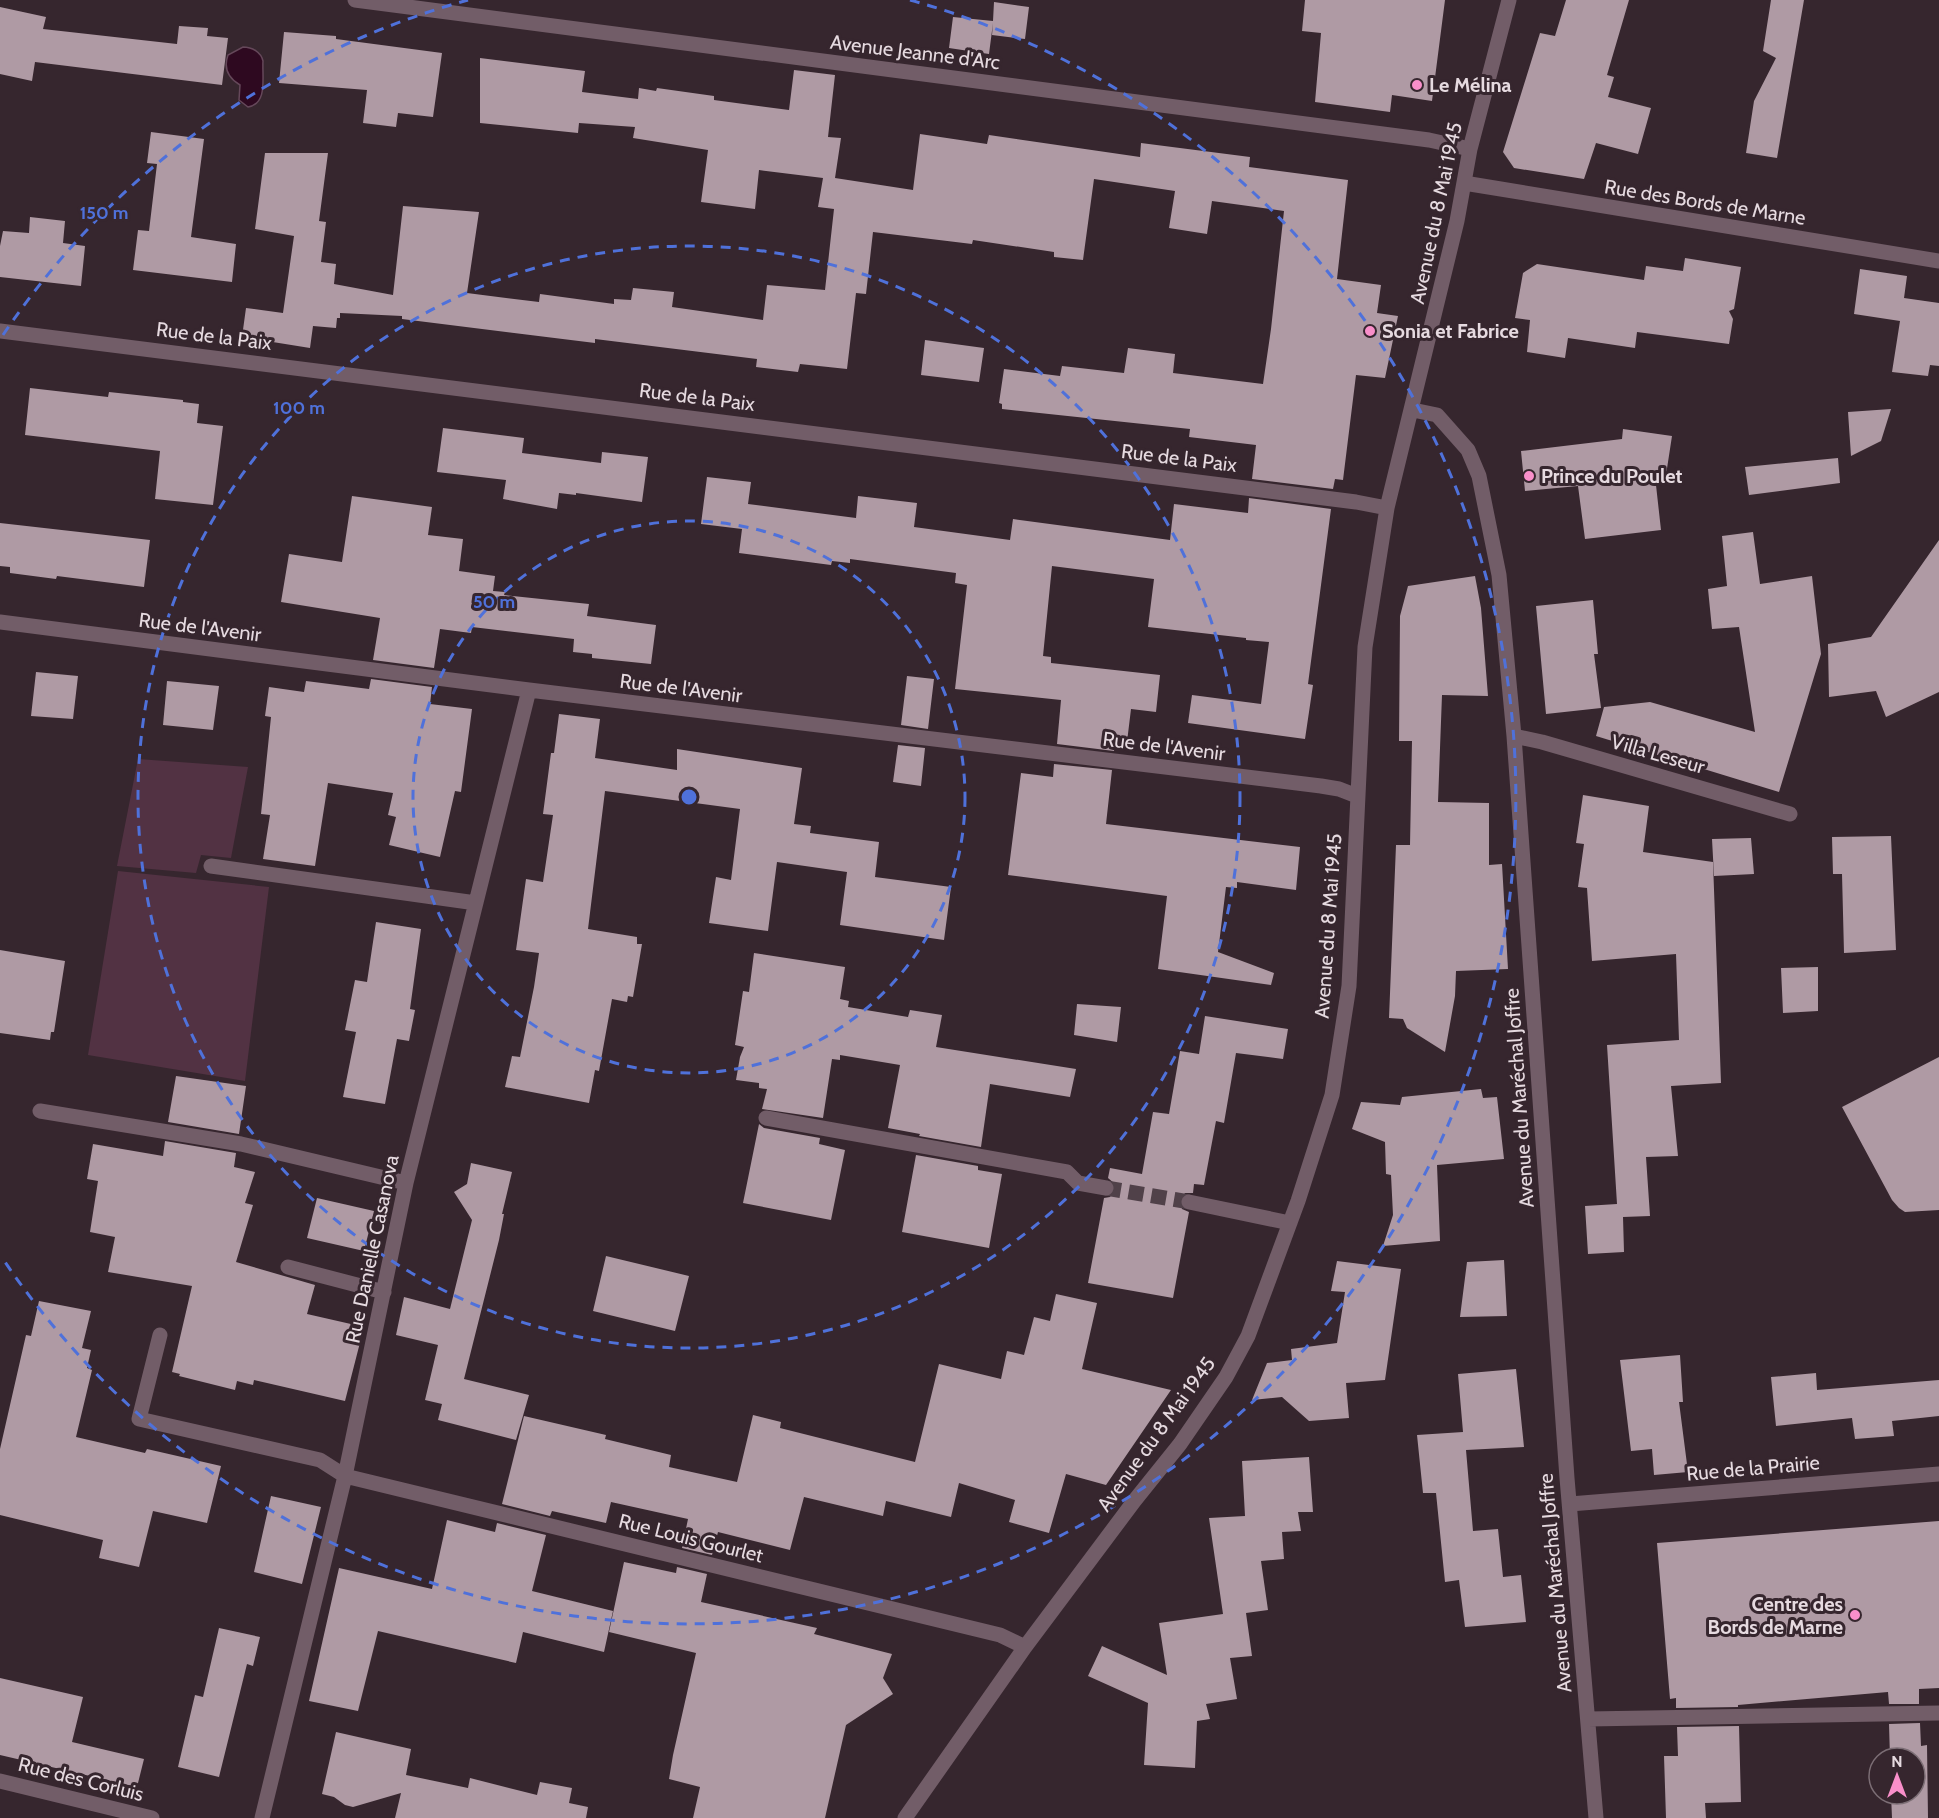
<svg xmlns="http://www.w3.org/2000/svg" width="1939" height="1818" font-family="Cabin,sans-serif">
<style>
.green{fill:#523243}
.water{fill:#2e0920;stroke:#65485a;stroke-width:1.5}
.building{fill:#af9aa4}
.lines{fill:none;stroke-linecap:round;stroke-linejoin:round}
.minor-tunnel{stroke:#504149;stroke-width:15;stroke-dasharray:15 8;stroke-linecap:butt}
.minor{stroke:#725d68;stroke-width:15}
.ring{fill:none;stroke:#4f71da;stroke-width:3;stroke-dasharray:10 8}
.poi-dot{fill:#f98fca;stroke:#36262e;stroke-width:2}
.labels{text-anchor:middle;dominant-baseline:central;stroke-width:6;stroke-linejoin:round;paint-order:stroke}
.street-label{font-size:20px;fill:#e6dae0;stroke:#36262e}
.poi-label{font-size:20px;font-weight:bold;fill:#e6dae0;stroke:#36262e;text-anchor:start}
.centre{fill:#4f71da;stroke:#36262e;stroke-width:3}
.ring-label{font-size:18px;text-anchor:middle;font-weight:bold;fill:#4f71da;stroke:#36262e;stroke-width:6;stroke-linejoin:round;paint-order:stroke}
</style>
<rect width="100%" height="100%" fill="#36262e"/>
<path class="green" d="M 138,759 L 248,767 L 231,858 L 201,855 L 196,873 L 117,866 Z
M 118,871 L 269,887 L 245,1081 L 88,1055 Z"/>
<path class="water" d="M 243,47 C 252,47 261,52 263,61 C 262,77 268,104 248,107 L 239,100 L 240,85 C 228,78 223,69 228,55 Z"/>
<path class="building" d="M 1305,0 L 1445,0 L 1432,101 L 1392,95 L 1390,112 L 1315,102 L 1321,33 L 1302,31 Z
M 1566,0 L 1629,0 L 1607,75 L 1614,77 L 1608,97 L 1651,108 L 1638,154 L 1596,143 L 1584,179 L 1514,168 L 1503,152 L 1540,33 L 1555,36 Z
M 1771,0 L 1804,0 L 1777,158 L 1746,153 L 1754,101 L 1776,58 L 1763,51 Z
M 994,2 L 1029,7 L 1025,39 L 992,35 L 993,23 L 989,54 L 949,48 L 953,17 L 993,21 Z
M 0,7 L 46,17 L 43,29 L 177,44 L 179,26 L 208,28 L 207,36 L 228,38 L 222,85 L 35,62 L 32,81 L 0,74 Z
M 284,32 L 336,36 L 336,39 L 442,53 L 433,117 L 398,113 L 396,127 L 363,123 L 367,90 L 279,83 Z
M 480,58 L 585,71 L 582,92 L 638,99 L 639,88 L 656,91 L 657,88 L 714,96 L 714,100 L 789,110 L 794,70 L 835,75 L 828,137 L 841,138 L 835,178 L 913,190 L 920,134 L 987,144 L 989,135 L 1140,157 L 1141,143 L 1250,157 L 1249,167 L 1348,180 L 1337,279 L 1381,285 L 1377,313 L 1398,316 L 1385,378 L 1356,375 L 1343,480 L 1335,479 L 1333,489 L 1252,479 L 1256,445 L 1189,437 L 1190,429 L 1002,409 L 1002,404 L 999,403 L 1004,369 L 1060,376 L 1062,366 L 1124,373 L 1128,348 L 1175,354 L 1173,373 L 1263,384 L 1271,329 L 1284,211 L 1212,201 L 1207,234 L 1169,228 L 1175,191 L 1094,179 L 1083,260 L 1054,257 L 1054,252 L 973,240 L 972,244 L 873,232 L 866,294 L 856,293 L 847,369 L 800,364 L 798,372 L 756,367 L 757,359 L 595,339 L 595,343 L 402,319 L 402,316 L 340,313 L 340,318 L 337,318 L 336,328 L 313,326 L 310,348 L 242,337 L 246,308 L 283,313 L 294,236 L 255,229 L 265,153 L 328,153 L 319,221 L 326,222 L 321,262 L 336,264 L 334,284 L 393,295 L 403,206 L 479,212 L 467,293 L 539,302 L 540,294 L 614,304 L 614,299 L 631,300 L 633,288 L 674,292 L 672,307 L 763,320 L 767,285 L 825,290 L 834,209 L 818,207 L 823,178 L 759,170 L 755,209 L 701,202 L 708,150 L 633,138 L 635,127 L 579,123 L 578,133 L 480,123 Z
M 151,132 L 204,139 L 191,237 L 236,244 L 232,282 L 133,270 L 138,230 L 149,231 L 157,164 L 147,163 Z
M 30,217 L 65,221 L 63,243 L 85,246 L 81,286 L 0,277 L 0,246 L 3,231 L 29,233 Z
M 1685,258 L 1741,267 L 1734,309 L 1729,311 L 1733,319 L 1729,344 L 1637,332 L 1635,348 L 1568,338 L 1565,358 L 1527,352 L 1530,320 L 1515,318 L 1523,273 L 1537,264 L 1644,280 L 1646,266 L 1683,271 Z
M 1860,269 L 1907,276 L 1904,298 L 1939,303 L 1939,366 L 1930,365 L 1928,376 L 1892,372 L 1900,321 L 1854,314 Z
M 925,340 L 984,348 L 979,382 L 921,375 Z
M 30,388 L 108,397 L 109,392 L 183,400 L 183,402 L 199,404 L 197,423 L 223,426 L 213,505 L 155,499 L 160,451 L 25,435 Z
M 1891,409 L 1881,441 L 1851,456 L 1848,412 Z
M 443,428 L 524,438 L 522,453 L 601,463 L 602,452 L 648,457 L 642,502 L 576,493 L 576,495 L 559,493 L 557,509 L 503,499 L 506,480 L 437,472 Z
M 1623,429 L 1672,436 L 1666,475 L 1655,476 L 1661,530 L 1585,539 L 1578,486 L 1525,491 L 1521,451 L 1622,439 Z
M 1838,458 L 1840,483 L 1749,495 L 1745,467 Z
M 707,477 L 751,482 L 748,504 L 856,518 L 858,496 L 917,503 L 914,527 L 1010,540 L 1013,519 L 1170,540 L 1174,504 L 1248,513 L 1249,498 L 1331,509 L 1308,684 L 1313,685 L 1305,739 L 1188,723 L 1192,695 L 1261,704 L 1269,642 L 1246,640 L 1246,638 L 1148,627 L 1154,579 L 1052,566 L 1043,656 L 1051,657 L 1051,663 L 1160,675 L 1156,712 L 1131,709 L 1127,742 L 1115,741 L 1114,751 L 1057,744 L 1061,700 L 955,689 L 967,585 L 955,583 L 956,573 L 850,559 L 850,563 L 832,561 L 831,565 L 739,553 L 742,529 L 701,524 Z
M 352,496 L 432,507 L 428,535 L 463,539 L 459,571 L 495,576 L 493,591 L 505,592 L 504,595 L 589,604 L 587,616 L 656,625 L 651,664 L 592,658 L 592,654 L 573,652 L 574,639 L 472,627 L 471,633 L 440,629 L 434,668 L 373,660 L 380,618 L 281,602 L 289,554 L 342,562 Z
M 0,523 L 150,540 L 144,587 L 57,576 L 56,579 L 10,573 L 10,567 L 0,566 Z
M 1753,532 L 1760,584 L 1812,576 L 1821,654 L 1779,792 L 1596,736 L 1604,707 L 1650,702 L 1755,732 L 1739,627 L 1712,629 L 1708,589 L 1727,586 L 1722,536 Z
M 1939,540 L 1939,692 L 1886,717 L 1876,691 L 1829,697 L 1828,644 L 1871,637 Z
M 1475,576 L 1481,608 L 1488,696 L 1442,695 L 1438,802 L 1489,803 L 1489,865 L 1502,864 L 1508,969 L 1456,971 L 1455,996 L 1445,1052 L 1407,1028 L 1403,1019 L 1389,1018 L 1396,845 L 1410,845 L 1412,741 L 1399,741 L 1400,616 L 1408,586 Z
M 1593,600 L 1598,654 L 1594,654 L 1601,708 L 1546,714 L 1536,606 Z
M 36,672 L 78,676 L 73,719 L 31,716 Z
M 907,676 L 934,679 L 928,729 L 901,725 Z
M 371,679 L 432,687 L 430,704 L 472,709 L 461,792 L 455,791 L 440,857 L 389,845 L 396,817 L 388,815 L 393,793 L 328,783 L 315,866 L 263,859 L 270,815 L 261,814 L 271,717 L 265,716 L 269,687 L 304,692 L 306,681 L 369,689 Z
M 167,681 L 219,686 L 213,730 L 163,725 Z
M 559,714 L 600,719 L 595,758 L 677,770 L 677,749 L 802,768 L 794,824 L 811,826 L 810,833 L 879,842 L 875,877 L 951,887 L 944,940 L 840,925 L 847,872 L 777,862 L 768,931 L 709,923 L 716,877 L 731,880 L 740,809 L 605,791 L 588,929 L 637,937 L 637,944 L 642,944 L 633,997 L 628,996 L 627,1002 L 612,999 L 599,1071 L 595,1070 L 589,1103 L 505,1087 L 512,1056 L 520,1057 L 534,987 L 539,953 L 516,950 L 526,879 L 543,882 L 553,815 L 543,814 L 551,753 L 554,753 Z
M 898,745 L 925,748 L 921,786 L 893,782 Z
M 1054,764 L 1112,770 L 1106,824 L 1300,847 L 1296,890 L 1237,882 L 1237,888 L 1226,887 L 1218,952 L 1274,973 L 1271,985 L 1158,969 L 1167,896 L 1008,875 L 1021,773 L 1053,777 Z
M 1583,795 L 1649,806 L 1643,852 L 1713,862 L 1721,1083 L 1671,1086 L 1678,1156 L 1646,1157 L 1650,1216 L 1623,1217 L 1624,1252 L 1588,1254 L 1585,1206 L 1617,1204 L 1607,1045 L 1679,1040 L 1676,954 L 1592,961 L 1587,888 L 1578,887 L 1584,844 L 1576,843 Z
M 1891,836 L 1896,950 L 1844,953 L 1842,874 L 1833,874 L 1832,837 Z
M 1751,838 L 1754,874 L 1714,876 L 1712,839 Z
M 376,922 L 421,929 L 410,1009 L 415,1010 L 409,1041 L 397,1039 L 385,1104 L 343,1097 L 356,1032 L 345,1030 L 355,980 L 367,982 Z
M 0,950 L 65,961 L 54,1032 L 51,1032 L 50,1040 L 0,1033 Z
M 754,953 L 845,967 L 840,999 L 849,1001 L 848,1007 L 908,1017 L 910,1010 L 942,1015 L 936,1047 L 1076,1069 L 1070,1097 L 990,1084 L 981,1147 L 919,1136 L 920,1134 L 888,1128 L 900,1065 L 840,1055 L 840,1060 L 832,1059 L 823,1118 L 762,1109 L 767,1089 L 759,1088 L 759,1083 L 736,1080 L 740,1057 L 744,1047 L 735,1045 L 743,991 L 749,992 Z
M 1818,967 L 1818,1011 L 1783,1013 L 1781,968 Z
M 1077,1004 L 1121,1007 L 1117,1042 L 1074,1035 Z
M 1205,1016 L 1288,1029 L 1283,1059 L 1236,1053 L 1224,1123 L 1216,1121 L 1204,1185 L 1194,1184 L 1193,1193 L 1185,1193 L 1180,1199 L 1182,1209 L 1189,1212 L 1173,1298 L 1088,1283 L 1104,1198 L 1110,1197 L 1115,1190 L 1115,1184 L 1108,1178 L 1110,1168 L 1142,1174 L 1153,1112 L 1169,1114 L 1180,1051 L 1199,1054 Z
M 1939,1057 L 1939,1210 L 1905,1212 L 1899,1208 L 1892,1200 L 1842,1107 Z
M 176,1076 L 246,1086 L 239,1134 L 168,1122 Z
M 1481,1089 L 1483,1098 L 1497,1097 L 1504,1159 L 1437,1165 L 1440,1241 L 1383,1246 L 1393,1215 L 1391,1175 L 1386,1174 L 1385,1142 L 1352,1129 L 1361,1102 L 1400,1105 L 1402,1097 Z
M 759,1124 L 764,1128 L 820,1138 L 819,1144 L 845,1150 L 831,1220 L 743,1203 Z
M 165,1141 L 236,1153 L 234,1167 L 255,1172 L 245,1203 L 253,1205 L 236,1262 L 315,1285 L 307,1314 L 364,1327 L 345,1401 L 254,1380 L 253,1385 L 237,1381 L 235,1390 L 179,1376 L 180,1374 L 172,1372 L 192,1286 L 108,1272 L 115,1237 L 90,1232 L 98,1181 L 87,1179 L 93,1144 L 163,1156 Z
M 916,1155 L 978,1166 L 978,1170 L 1002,1174 L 989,1248 L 902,1232 Z
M 471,1163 L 512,1172 L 502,1214 L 504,1214 L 499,1240 L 464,1379 L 529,1395 L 516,1440 L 438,1420 L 442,1404 L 425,1400 L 438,1345 L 396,1335 L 404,1297 L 450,1309 L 472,1220 L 454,1192 L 467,1184 Z
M 317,1198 L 374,1211 L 364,1251 L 307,1238 Z
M 606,1256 L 689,1276 L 675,1331 L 593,1311 Z
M 1504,1260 L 1507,1316 L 1460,1317 L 1467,1262 Z
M 1337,1261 L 1401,1269 L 1385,1380 L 1346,1383 L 1349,1418 L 1309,1421 L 1282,1397 L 1252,1400 L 1267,1363 L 1292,1360 L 1291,1349 L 1337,1343 L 1345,1292 L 1331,1291 Z
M 1056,1294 L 1097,1303 L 1082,1369 L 1171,1390 L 1106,1485 L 1066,1474 L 1049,1533 L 1009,1522 L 1015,1500 L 959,1483 L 951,1517 L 886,1501 L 883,1516 L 804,1497 L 790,1550 L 718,1532 L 712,1555 L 682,1548 L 688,1519 L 611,1502 L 606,1523 L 552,1511 L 550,1516 L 502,1504 L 524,1416 L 606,1435 L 605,1439 L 671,1455 L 669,1467 L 737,1482 L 753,1415 L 781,1422 L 780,1428 L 915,1462 L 939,1364 L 1001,1379 L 1007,1351 L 1024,1355 L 1034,1317 L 1050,1321 Z
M 39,1301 L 91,1311 L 82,1348 L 91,1350 L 87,1368 L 92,1370 L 76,1437 L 145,1453 L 147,1449 L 221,1466 L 207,1523 L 153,1511 L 139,1567 L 99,1558 L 103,1540 L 0,1515 L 0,1449 L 26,1335 L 31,1336 Z
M 1680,1355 L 1683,1402 L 1679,1402 L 1688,1472 L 1654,1475 L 1652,1449 L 1631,1451 L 1620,1360 Z
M 1516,1369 L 1524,1447 L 1466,1450 L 1473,1531 L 1498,1529 L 1503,1577 L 1521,1575 L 1526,1622 L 1465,1627 L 1459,1580 L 1445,1582 L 1436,1493 L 1423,1493 L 1417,1435 L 1463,1432 L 1458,1374 Z
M 1816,1373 L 1817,1390 L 1939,1380 L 1939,1416 L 1892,1421 L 1894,1436 L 1855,1439 L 1852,1418 L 1776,1426 L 1771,1377 Z
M 1309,1457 L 1313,1512 L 1298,1512 L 1301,1531 L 1282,1532 L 1284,1559 L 1261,1561 L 1268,1610 L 1246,1613 L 1252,1656 L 1230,1658 L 1237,1699 L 1206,1704 L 1210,1719 L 1197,1721 L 1195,1768 L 1144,1765 L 1148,1703 L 1088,1676 L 1102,1646 L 1167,1675 L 1159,1623 L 1223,1614 L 1209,1518 L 1245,1516 L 1242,1461 Z
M 271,1496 L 321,1507 L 302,1584 L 254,1572 Z
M 447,1520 L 495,1532 L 497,1523 L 546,1535 L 532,1591 L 613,1611 L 604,1652 L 523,1632 L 516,1663 L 378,1631 L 358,1711 L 309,1701 L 339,1568 L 432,1589 Z
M 1939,1521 L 1939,1688 L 1919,1689 L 1919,1704 L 1889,1704 L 1888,1692 L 1738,1705 L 1738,1707 L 1676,1708 L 1676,1698 L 1670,1699 L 1657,1543 Z
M 624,1562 L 676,1573 L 677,1567 L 707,1574 L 701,1602 L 817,1628 L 814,1634 L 892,1654 L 883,1678 L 893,1694 L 846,1725 L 825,1818 L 693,1818 L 700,1787 L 669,1779 L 673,1755 L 696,1653 L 609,1632 Z
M 219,1628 L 260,1637 L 253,1666 L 247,1664 L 219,1777 L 178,1767 L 195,1695 L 203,1697 Z
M 0,1678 L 83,1697 L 72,1742 L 144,1759 L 137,1787 L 0,1755 Z
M 1920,1723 L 1921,1746 L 1927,1745 L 1928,1818 L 1892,1818 L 1891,1794 L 1915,1794 L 1915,1758 L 1890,1758 L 1889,1724 Z
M 1739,1726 L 1741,1802 L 1705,1803 L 1706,1818 L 1666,1818 L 1664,1756 L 1678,1756 L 1677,1727 Z
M 336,1732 L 411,1749 L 406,1775 L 468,1788 L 470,1778 L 537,1795 L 540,1782 L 572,1788 L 569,1803 L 588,1807 L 586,1818 L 395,1818 L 401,1793 L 353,1807 L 345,1805 L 334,1797 L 322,1794 Z"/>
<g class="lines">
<path class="minor-tunnel" d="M 1106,1188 L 1189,1202"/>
<path class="minor" d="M 355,0 L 1429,140 L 1470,149
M 1464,183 L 1939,261
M 0,331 L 1356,502 L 1387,508
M 1413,410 L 1437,415 L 1468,450 L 1479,476 L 1499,575 L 1514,736 L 1567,1478 L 1596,1818
M 0,622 L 529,690 L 1321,786 L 1339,789 L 1357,796
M 1514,736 L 1542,742 L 1790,814
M 211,866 L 476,903
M 40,1111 L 241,1144 L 406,1183
M 766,1118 L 1067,1172 L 1078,1183 L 1106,1188
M 1189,1202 L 1290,1223
M 288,1267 L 384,1292
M 160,1335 L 139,1419 L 320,1460 L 345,1476 L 1000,1635 L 1025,1647
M 1570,1504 L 1939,1474
M 1588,1719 L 1939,1713
M 0,1781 L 152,1818
M 262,1818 L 345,1476 L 406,1183 L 529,690
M 905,1818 L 1025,1647 L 1135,1500 L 1180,1444 L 1226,1377 L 1248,1336 L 1298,1201 L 1332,1095 L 1349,986 L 1365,647 L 1387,508 L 1457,221 L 1470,149 L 1509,0"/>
</g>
<g class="ring">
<circle cx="689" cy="797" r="276"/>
<circle cx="689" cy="797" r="551"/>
<path d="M3 335A827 827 0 0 1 468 0M910 0A827 827 0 1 1 3 1259"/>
</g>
<g class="poi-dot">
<circle cx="1417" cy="85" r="6"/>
<circle cx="1370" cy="331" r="6"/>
<circle cx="1529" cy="476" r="6"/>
<circle cx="1855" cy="1615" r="6"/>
</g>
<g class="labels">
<g class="street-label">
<text transform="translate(915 52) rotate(7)">Avenue Jeanne d'Arc</text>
<text transform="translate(1705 202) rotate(9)">Rue des Bords de Marne</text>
<text transform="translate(1436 213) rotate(-78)">Avenue du 8 Mai 1945</text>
<text transform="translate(214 336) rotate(7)">Rue de la Paix</text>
<text transform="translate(697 397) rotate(7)">Rue de la Paix</text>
<text transform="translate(1179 458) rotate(7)">Rue de la Paix</text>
<text transform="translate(200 627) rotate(7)">Rue de l'Avenir</text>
<text transform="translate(681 688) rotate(7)">Rue de l'Avenir</text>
<text transform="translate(1164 746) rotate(7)">Rue de l'Avenir</text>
<text transform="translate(1658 754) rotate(16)">Villa Leseur</text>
<text transform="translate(1328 926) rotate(-86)">Avenue du 8 Mai 1945</text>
<text transform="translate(1519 1098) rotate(-94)">Avenue du Maréchal Joffre</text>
<text transform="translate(372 1249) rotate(-78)">Rue Danielle Casanova</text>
<text transform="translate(1156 1434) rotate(-54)">Avenue du 8 Mai 1945</text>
<text transform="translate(1753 1468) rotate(-5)">Rue de la Prairie</text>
<text transform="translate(691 1538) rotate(14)">Rue Louis Gourlet</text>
<text transform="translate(1555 1583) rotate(-95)">Avenue du Maréchal Joffre</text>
<text transform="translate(81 1779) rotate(14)">Rue des Corluis</text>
</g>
<g class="poi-label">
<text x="1429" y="85">Le Mélina</text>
<text x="1382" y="331">Sonia et Fabrice</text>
<text x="1541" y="476">Prince du Poulet</text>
<text x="1843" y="1604" text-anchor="end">Centre des<tspan x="1843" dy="23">Bords de Marne</tspan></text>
</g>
</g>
<circle cx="689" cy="797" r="9" class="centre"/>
<g class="ring-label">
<text x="104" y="219">150 m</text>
<text x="299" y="414">100 m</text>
<text x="494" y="608">50 m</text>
</g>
<g transform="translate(1897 1776)"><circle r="28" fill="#36262e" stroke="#7c6e75" stroke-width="1.5"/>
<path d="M0-4.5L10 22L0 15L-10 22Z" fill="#f98fca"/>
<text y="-9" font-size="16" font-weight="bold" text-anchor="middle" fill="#e6dae0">N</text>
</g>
</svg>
